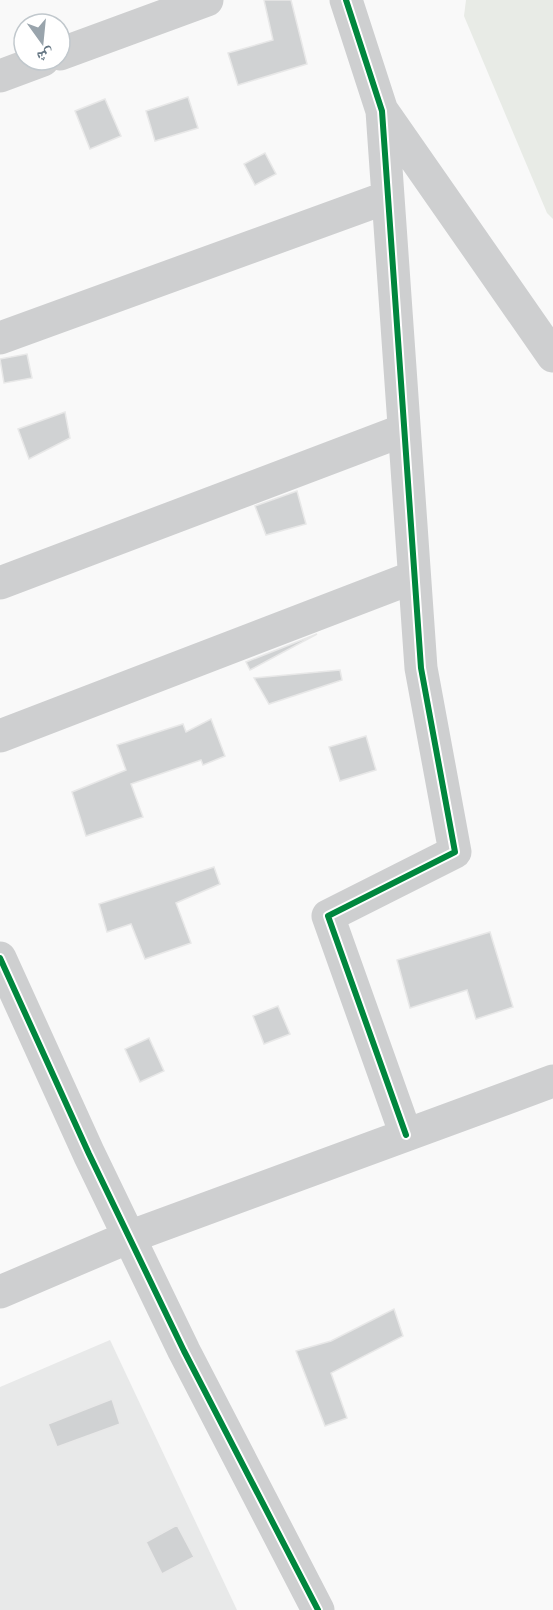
<svg xmlns="http://www.w3.org/2000/svg" width="553" height="1610" font-family="Barlow,'Noto Naskh Arabic',sans-serif">
<style>
.built{fill:#e8e9e9}
.green{fill:#e8ebe6}
.building{fill:#d0d2d3;stroke:#e8e8e8;stroke-width:1.5}
.lines{fill:none;stroke-linecap:round;stroke-linejoin:round}
.minor{stroke:#cecfd0;stroke-width:33}
.cycleway-casing{stroke:#fff;stroke-width:10}
.cycleway{stroke:#00873e;stroke-width:6}
</style>
<rect width="100%" height="100%" fill="#f9f9f9"/>
<path class="built" d="M 110,1340 L 237,1610 L 0,1610 L 0,1387 Z"/>
<path class="green" d="M 466,0 L 553,0 L 553,219 L 547,213 L 464,16 Z"/>
<path class="building" d="M 264,0 L 291,0 L 307,64 L 238,85 L 228,53 L 273,40 Z
M 188,97 L 198,128 L 155,141 L 146,111 Z
M 105,99 L 121,136 L 90,149 L 75,111 Z
M 265,153 L 276,174 L 255,185 L 244,164 Z
M 27,354 L 32,378 L 4,383 L 0,359 Z
M 65,412 L 70,438 L 29,459 L 18,429 Z
M 297,491 L 306,524 L 266,535 L 255,506 Z
M 317,634 L 250,670 L 246,662 Z
M 340,670 L 342,680 L 269,704 L 254,678 Z
M 211,719 L 225,756 L 203,765 L 201,760 L 131,784 L 143,817 L 86,836 L 72,792 L 126,770 L 117,745 L 183,724 L 186,732 Z
M 366,736 L 376,770 L 340,781 L 329,747 Z
M 214,867 L 220,884 L 176,903 L 191,943 L 145,959 L 131,924 L 107,932 L 99,904 Z
M 490,932 L 513,1007 L 476,1019 L 467,990 L 410,1008 L 397,960 Z
M 278,1006 L 290,1034 L 264,1044 L 253,1016 Z
M 149,1038 L 164,1071 L 140,1082 L 125,1049 Z
M 394,1309 L 403,1336 L 331,1373 L 347,1418 L 325,1426 L 296,1351 L 331,1341 Z
M 112,1399 L 120,1424 L 57,1447 L 48,1424 Z
M 177,1525 L 194,1557 L 162,1574 L 146,1542 Z"/>
<g class="lines">
<path class="minor" d="M 346,0 L 382,111 L 421,668 L 455,852 L 328,916 L 406,1135
M 60,54 L 207,0
M 0,76 L 43,60
M 383,112 L 553,356
M 0,338 L 388,197
M 0,583 L 404,430
M 0,736 L 414,577
M 0,958 L 89,1154 L 184,1351 L 318,1610
M 0,1292 L 129,1237 L 553,1081"/>
<defs>
<path id="cycleway" d="M 346,0 L 382,111 L 421,668 L 455,852 L 328,916 L 406,1135
M 0,958 L 89,1154 L 184,1351 L 318,1610"/>
</defs>
<use href="#cycleway" class="cycleway-casing"/>
<use href="#cycleway" class="cycleway"/>
</g>
<g transform="translate(42 42) rotate(165)"><circle r="28" fill="#ffffff" stroke="#c1c8cd" stroke-width="1.5"/>
<path d="M0-4.5L10 22L0 15L-10 22Z" fill="#99a4ac"/>
<text y="-9" font-size="16" font-weight="bold" text-anchor="middle" fill="#657683">ش</text>
</g>
</svg>
